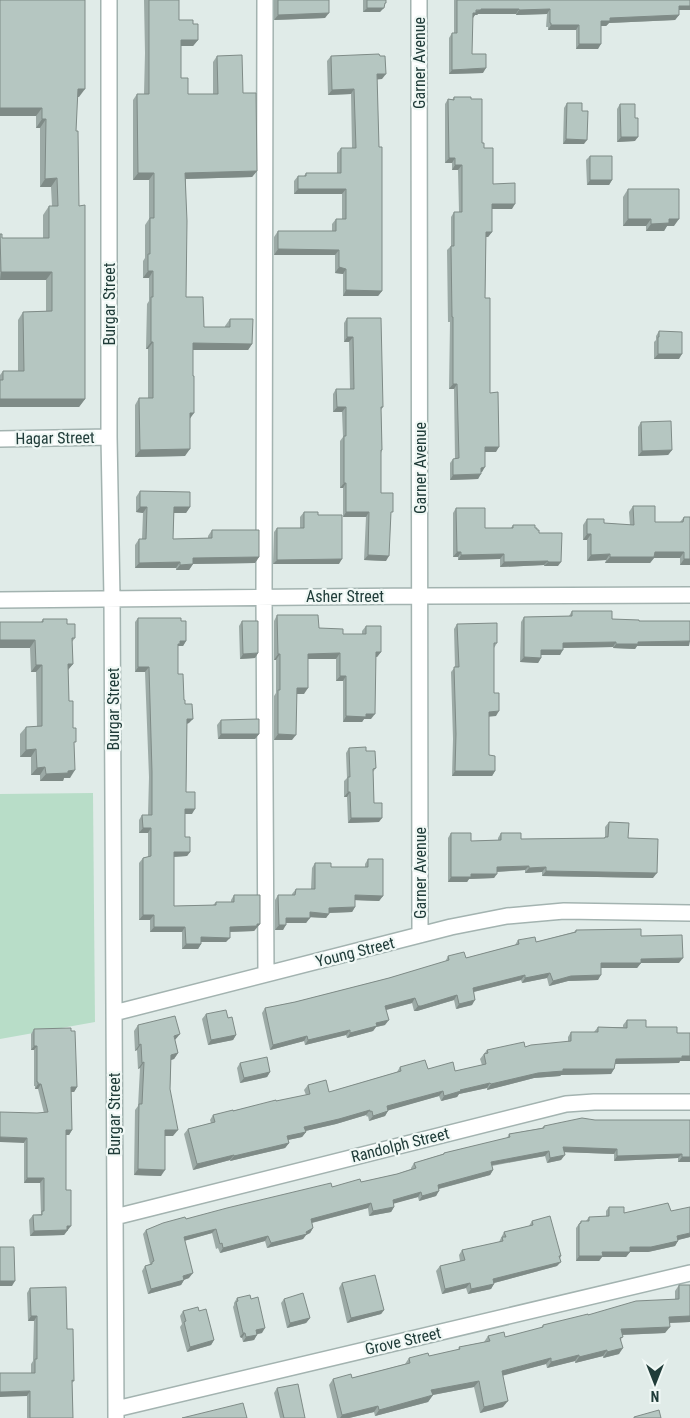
<svg xmlns="http://www.w3.org/2000/svg" width="690" height="1418" font-family="'Roboto Condensed',sans-serif">
<style>
.green{fill:#b8ddc8}
.lines{fill:none;stroke-linecap:round;stroke-linejoin:round}
.minor-casing{stroke:#a3b3b0;stroke-width:18}
.minor{stroke:#fff;stroke-width:15}
.wall{fill:#9caaa6}
.shaded-wall{fill:#7f8b87}
.building{fill:#b5c6c1;stroke:#7f8b87}
.labels{text-anchor:middle;dominant-baseline:central;stroke-width:4.5;stroke-linejoin:round;paint-order:stroke}
.street-label{font-size:16px;fill:#203c39;stroke:#f0f8f5}
</style>
<rect width="100%" height="100%" fill="#e0ebe8"/>
<path class="green" d="M 93,793 L 95,1022 L 0,1039 L 0,794 Z"/>
<g class="lines">
<defs>
<path id="minor" d="M 109,0 L 109,437 L 112,598 L 116,1418
M 265,0 L 264,597 L 266,974
M 419,0 L 420,935
M 0,439 L 109,437
M 0,600 L 420,596 L 690,595
M 114,1013 L 451,927 L 507,916 L 564,911 L 690,913
M 115,1217 L 566,1104 L 594,1102 L 690,1102
M 116,1409 L 690,1273"/>
</defs>
<use href="#minor" class="minor-casing"/>
<use href="#minor" class="minor"/>
</g>
<path class="wall" d="M 0,0 L 79,97 L 77,97 L 76,131 L 85,399 L 79,407 L 0,407 L 0,375 L 3,371 L 18,371 L 18,320 L 23,312 L 46,311 L 46,280 L 0,280 L 0,234 L 2,238 L 43,238 L 43,215 L 49,206 L 52,206 L 51,187 L 40,187 L 40,128 L 36,128 L 36,116 L 0,116 Z
M 133,0 L 179,0 L 179,20 L 193,24 L 198,40 L 193,46 L 181,46 L 181,78 L 188,94 L 213,94 L 213,62 L 217,56 L 243,93 L 257,171 L 252,177 L 186,179 L 186,297 L 204,327 L 225,327 L 225,326 L 230,319 L 252,344 L 248,350 L 193,350 L 190,419 L 185,456 L 135,457 L 135,405 L 139,398 L 148,398 L 148,349 L 146,349 L 147,304 L 149,301 L 149,278 L 143,278 L 143,261 L 145,258 L 145,225 L 149,219 L 149,180 L 133,180 L 133,100 L 137,94 L 144,94 L 145,53 L 144,0 Z
M 274,0 L 329,0 L 325,18 L 274,20 Z
M 363,0 L 386,0 L 380,12 L 363,12 Z
M 454,0 L 690,0 L 690,10 L 679,10 L 679,15 L 675,20 L 609,23 L 606,26 L 601,26 L 598,49 L 576,49 L 576,30 L 548,30 L 548,27 L 546,27 L 547,14 L 516,15 L 516,14 L 478,14 L 477,15 L 475,15 L 472,18 L 472,54 L 483,73 L 449,74 L 449,38 L 452,33 L 454,33 Z
M 331,56 L 382,79 L 377,79 L 382,291 L 378,296 L 343,296 L 343,274 L 335,273 L 335,255 L 274,255 L 274,237 L 278,231 L 332,231 L 332,224 L 336,219 L 342,219 L 342,194 L 294,194 L 294,181 L 298,176 L 304,176 L 306,173 L 337,173 L 337,153 L 341,148 L 352,148 L 351,94 L 328,95 L 327,61 Z
M 454,97 L 471,99 L 493,184 L 512,209 L 492,209 L 492,232 L 488,237 L 486,237 L 485,298 L 490,393 L 496,452 L 485,452 L 482,472 L 481,472 L 478,479 L 450,480 L 450,463 L 453,459 L 455,459 L 454,389 L 449,389 L 450,322 L 448,322 L 447,250 L 451,246 L 451,217 L 454,212 L 459,212 L 458,170 L 452,170 L 452,163 L 445,163 L 445,104 L 448,99 L 452,100 Z
M 567,103 L 582,111 L 584,144 L 563,144 L 564,108 Z
M 620,104 L 635,141 L 617,142 L 617,109 Z
M 590,156 L 612,180 L 609,185 L 587,185 L 586,160 Z
M 628,189 L 674,226 L 667,226 L 664,231 L 646,231 L 646,226 L 623,226 L 623,197 Z
M 347,318 L 383,407 L 381,410 L 382,450 L 381,453 L 381,493 L 391,515 L 386,561 L 364,560 L 366,517 L 343,517 L 343,488 L 340,488 L 340,441 L 343,437 L 342,412 L 333,412 L 333,394 L 336,389 L 350,389 L 349,342 L 344,342 L 344,323 Z
M 659,331 L 679,359 L 654,359 L 654,342 L 656,340 L 656,336 Z
M 641,422 L 672,450 L 668,455 L 638,456 L 638,427 Z
M 140,491 L 190,507 L 186,513 L 174,513 L 173,539 L 208,538 L 208,536 L 212,530 L 259,557 L 255,563 L 193,564 L 189,570 L 176,570 L 176,568 L 135,568 L 135,545 L 139,539 L 142,539 L 143,513 L 136,512 L 136,497 Z
M 633,506 L 655,522 L 680,522 L 684,517 L 690,517 L 690,565 L 680,565 L 680,558 L 654,558 L 650,563 L 605,563 L 606,560 L 587,561 L 587,540 L 583,540 L 583,525 L 587,519 L 604,523 L 630,525 L 629,512 Z
M 456,508 L 485,528 L 511,528 L 513,525 L 535,528 L 539,533 L 558,566 L 544,566 L 544,565 L 500,567 L 500,559 L 458,560 L 458,557 L 453,557 L 453,513 Z
M 304,512 L 318,515 L 339,564 L 273,564 L 274,532 L 277,528 L 300,528 L 300,517 Z
M 572,611 L 612,619 L 639,621 L 689,646 L 637,646 L 635,649 L 613,648 L 613,647 L 563,648 L 560,655 L 541,655 L 541,658 L 538,663 L 520,662 L 521,622 L 524,617 L 569,616 Z
M 277,615 L 319,628 L 343,634 L 362,634 L 362,631 L 366,626 L 381,652 L 377,657 L 376,657 L 371,719 L 364,719 L 362,722 L 343,722 L 343,681 L 336,681 L 336,659 L 308,659 L 304,694 L 297,694 L 292,740 L 274,740 L 274,696 L 276,693 L 276,660 L 274,660 L 274,621 Z
M 138,618 L 181,621 L 186,641 L 183,646 L 178,646 L 178,674 L 189,723 L 187,724 L 186,792 L 192,814 L 185,814 L 185,837 L 190,852 L 187,856 L 174,857 L 174,906 L 213,905 L 216,902 L 231,902 L 231,900 L 234,895 L 260,924 L 254,931 L 230,932 L 226,942 L 201,942 L 201,944 L 198,949 L 182,949 L 182,932 L 150,932 L 150,920 L 139,920 L 139,863 L 143,858 L 148,857 L 148,833 L 139,833 L 139,820 L 142,815 L 148,815 L 149,777 L 145,672 L 135,672 L 135,622 Z
M 43,619 L 67,624 L 75,638 L 72,642 L 73,664 L 68,670 L 69,701 L 73,728 L 74,745 L 70,778 L 64,778 L 63,781 L 40,781 L 40,775 L 31,775 L 31,757 L 20,757 L 20,734 L 26,727 L 37,727 L 36,672 L 31,672 L 30,648 L 41,622 Z
M 242,621 L 258,653 L 255,658 L 240,659 L 239,626 Z
M 457,624 L 497,643 L 494,648 L 494,693 L 496,716 L 489,716 L 489,755 L 495,771 L 492,776 L 452,776 L 453,739 L 451,672 L 455,667 L 454,629 Z
M 221,720 L 259,734 L 255,739 L 218,739 L 217,725 Z
M 349,748 L 366,751 L 376,768 L 373,772 L 374,803 L 379,822 L 348,823 L 347,797 L 344,797 L 344,781 L 347,778 L 346,753 Z
M 609,822 L 628,838 L 653,878 L 542,876 L 542,872 L 525,873 L 525,870 L 497,872 L 494,878 L 469,879 L 467,882 L 448,882 L 448,838 L 451,833 L 471,841 L 498,840 L 498,838 L 501,833 L 521,839 L 604,838 L 605,837 L 605,827 Z
M 368,859 L 383,896 L 379,901 L 355,900 L 355,907 L 352,912 L 329,913 L 326,918 L 310,917 L 306,923 L 286,923 L 283,930 L 275,930 L 275,900 L 278,895 L 292,895 L 292,894 L 296,889 L 311,889 L 312,868 L 315,863 L 331,867 L 365,867 L 365,864 Z
M 576,930 L 641,936 L 679,963 L 641,963 L 637,968 L 601,968 L 598,980 L 568,981 L 549,986 L 547,978 L 522,983 L 521,980 L 474,992 L 472,1005 L 456,1009 L 454,1000 L 417,1011 L 414,1011 L 412,1003 L 386,1010 L 385,1025 L 376,1027 L 373,1031 L 347,1038 L 346,1035 L 305,1045 L 304,1041 L 270,1050 L 262,1013 L 265,1008 L 295,1002 L 389,978 L 445,962 L 448,956 L 466,958 L 515,945 L 518,940 L 536,942 L 574,932 Z
M 206,1014 L 228,1018 L 236,1035 L 233,1040 L 208,1045 L 202,1019 Z
M 627,1020 L 646,1027 L 677,1033 L 690,1033 L 690,1061 L 680,1061 L 679,1063 L 615,1064 L 614,1069 L 611,1074 L 561,1075 L 560,1076 L 534,1078 L 487,1090 L 487,1088 L 459,1094 L 457,1097 L 441,1101 L 439,1096 L 388,1110 L 385,1116 L 369,1121 L 368,1116 L 367,1117 L 366,1115 L 336,1124 L 305,1131 L 306,1132 L 302,1137 L 288,1140 L 289,1143 L 285,1148 L 230,1161 L 230,1160 L 193,1170 L 184,1134 L 188,1129 L 211,1123 L 210,1120 L 213,1115 L 306,1095 L 304,1090 L 308,1085 L 329,1092 L 397,1072 L 400,1067 L 455,1071 L 482,1065 L 480,1059 L 487,1050 L 525,1047 L 568,1042 L 568,1037 L 571,1032 L 594,1032 L 598,1027 L 623,1027 L 623,1025 Z
M 138,1025 L 175,1040 L 178,1053 L 174,1059 L 171,1060 L 170,1089 L 173,1136 L 165,1136 L 161,1176 L 134,1175 L 135,1110 L 138,1106 L 140,1068 L 138,1069 L 137,1050 L 135,1051 L 134,1031 Z
M 34,1029 L 77,1087 L 74,1092 L 71,1092 L 72,1130 L 69,1135 L 66,1135 L 66,1190 L 68,1231 L 67,1231 L 64,1235 L 30,1236 L 29,1220 L 33,1215 L 41,1214 L 40,1183 L 24,1183 L 24,1143 L 37,1113 L 44,1113 L 38,1089 L 35,1089 L 35,1086 L 34,1086 L 34,1050 L 31,1050 L 31,1034 Z
M 240,1063 L 270,1072 L 267,1077 L 240,1083 L 237,1068 Z
M 595,1120 L 690,1120 L 690,1162 L 678,1162 L 678,1158 L 614,1161 L 614,1154 L 564,1152 L 561,1160 L 547,1163 L 545,1156 L 492,1166 L 493,1170 L 490,1175 L 439,1189 L 436,1196 L 419,1201 L 418,1197 L 394,1203 L 394,1207 L 391,1212 L 369,1216 L 368,1208 L 312,1223 L 313,1228 L 310,1233 L 306,1235 L 303,1239 L 267,1248 L 265,1241 L 220,1253 L 218,1248 L 216,1249 L 212,1233 L 184,1241 L 189,1278 L 184,1280 L 181,1285 L 148,1294 L 142,1271 L 145,1266 L 150,1264 L 143,1234 L 146,1230 L 186,1219 L 332,1187 L 361,1182 L 397,1174 L 411,1169 L 411,1168 L 414,1163 L 443,1154 L 444,1153 L 507,1138 L 509,1134 L 542,1128 L 544,1126 Z
M 609,1207 L 624,1213 L 671,1211 L 690,1237 L 678,1240 L 675,1246 L 648,1252 L 630,1252 L 626,1257 L 602,1257 L 599,1261 L 576,1261 L 576,1228 L 581,1221 L 586,1221 L 589,1217 L 606,1217 L 606,1211 Z
M 532,1221 L 561,1256 L 557,1266 L 494,1283 L 491,1289 L 468,1294 L 466,1288 L 442,1294 L 436,1271 L 440,1266 L 460,1261 L 459,1255 L 462,1250 L 499,1242 L 504,1232 L 529,1226 Z
M 342,1283 L 384,1310 L 381,1314 L 347,1323 L 339,1288 Z
M 679,1285 L 690,1322 L 670,1323 L 665,1333 L 622,1335 L 619,1354 L 603,1358 L 603,1356 L 575,1363 L 575,1361 L 547,1368 L 546,1364 L 503,1375 L 503,1407 L 480,1413 L 474,1387 L 433,1395 L 428,1402 L 375,1416 L 374,1412 L 349,1418 L 337,1418 L 329,1385 L 333,1379 L 352,1378 L 405,1364 L 409,1358 L 429,1356 L 458,1350 L 459,1347 L 484,1342 L 488,1336 L 505,1337 L 541,1328 L 543,1325 L 588,1315 L 675,1299 L 675,1291 Z
M 30,1288 L 67,1329 L 74,1381 L 72,1383 L 73,1418 L 27,1418 L 27,1396 L 31,1373 L 31,1364 L 33,1361 L 34,1321 L 28,1321 L 27,1293 Z
M 237,1298 L 251,1299 L 262,1333 L 257,1334 L 254,1340 L 243,1342 L 242,1338 L 240,1337 L 233,1307 L 234,1305 L 234,1303 Z
M 284,1299 L 310,1318 L 306,1323 L 287,1328 L 281,1303 Z
M 183,1311 L 214,1340 L 211,1345 L 187,1352 L 180,1327 L 182,1324 L 180,1316 Z
M 277,1388 L 305,1418 L 280,1418 L 274,1393 Z"/>
<path class="shaded-wall" d="M 679,6 L 690,6 L 690,10 L 675,10 Z
M 367,8 L 384,8 L 380,12 L 363,12 Z
M 481,9 L 519,9 L 516,14 L 478,14 L 477,15 L 475,15 L 473,18 L 469,18 L 473,13 Z
M 550,9 L 547,14 L 516,15 L 519,10 Z
M 329,13 L 325,18 L 274,20 L 278,15 Z
M 679,15 L 675,20 L 609,23 L 606,26 L 598,26 L 601,21 L 610,18 Z
M 551,25 L 579,25 L 576,30 L 548,30 Z
M 181,40 L 198,40 L 193,46 L 176,46 Z
M 579,44 L 601,44 L 598,49 L 576,49 Z
M 486,68 L 483,73 L 449,74 L 452,70 Z
M 377,74 L 386,74 L 382,79 L 373,80 Z
M 78,89 L 85,89 L 79,97 L 72,97 Z
M 354,89 L 351,94 L 328,95 L 332,90 Z
M 0,108 L 42,108 L 36,116 L 0,116 Z
M 42,119 L 46,119 L 40,128 L 36,128 Z
M 621,137 L 638,137 L 635,141 L 617,142 Z
M 566,139 L 587,140 L 584,144 L 563,144 Z
M 449,158 L 455,158 L 452,163 L 445,163 Z
M 455,165 L 462,165 L 458,170 L 452,170 Z
M 257,171 L 252,177 L 181,179 L 185,173 Z
M 138,173 L 154,173 L 149,180 L 133,180 Z
M 57,178 L 51,187 L 40,187 L 45,179 Z
M 590,180 L 612,180 L 609,185 L 587,185 Z
M 298,189 L 346,189 L 342,194 L 294,194 Z
M 492,204 L 515,204 L 512,209 L 488,209 Z
M 628,219 L 651,219 L 646,226 L 623,226 Z
M 669,219 L 679,219 L 674,226 L 667,226 L 664,231 L 646,231 L 651,224 Z
M 486,232 L 492,232 L 488,237 L 482,237 Z
M 278,249 L 339,250 L 335,255 L 274,255 Z
M 339,267 L 346,269 L 343,274 L 335,273 Z
M 148,271 L 153,271 L 149,278 L 143,278 Z
M 1,272 L 52,272 L 46,280 L 0,280 Z
M 346,290 L 382,291 L 378,296 L 343,296 Z
M 347,337 L 353,337 L 349,342 L 344,342 Z
M 151,342 L 153,342 L 148,349 L 146,349 Z
M 193,343 L 252,344 L 248,350 L 188,350 Z
M 658,354 L 682,354 L 679,359 L 654,359 Z
M 453,384 L 457,384 L 454,389 L 449,389 Z
M 0,399 L 85,399 L 79,407 L 0,407 Z
M 337,407 L 346,407 L 342,412 L 333,412 Z
M 190,413 L 194,413 L 189,420 Z
M 485,447 L 499,447 L 496,452 L 481,452 Z
M 190,449 L 185,456 L 135,457 L 140,450 Z
M 672,450 L 668,455 L 638,456 L 642,451 Z
M 485,467 L 482,472 L 478,472 L 481,468 Z
M 481,474 L 478,479 L 450,480 L 453,475 Z
M 344,483 L 346,483 L 343,488 L 340,488 Z
M 140,507 L 147,507 L 143,513 L 136,512 Z
M 174,507 L 190,507 L 186,513 L 170,513 Z
M 346,512 L 369,512 L 366,517 L 343,517 Z
M 587,534 L 591,534 L 587,540 L 583,540 Z
M 457,552 L 461,552 L 458,557 L 453,557 Z
M 655,552 L 684,552 L 680,558 L 654,558 L 650,563 L 605,563 L 610,557 Z
M 504,554 L 500,559 L 458,560 L 461,555 Z
M 610,554 L 606,560 L 587,561 L 591,555 Z
M 368,555 L 389,556 L 386,561 L 364,560 Z
M 259,557 L 255,563 L 189,564 L 193,558 Z
M 342,559 L 339,564 L 273,564 L 277,560 Z
M 684,559 L 690,559 L 690,565 L 680,565 Z
M 548,561 L 544,565 L 500,567 L 504,562 Z
M 180,562 L 176,568 L 135,568 L 139,563 Z
M 548,562 L 561,562 L 558,566 L 544,566 Z
M 193,564 L 189,570 L 176,570 L 180,565 Z
M 0,640 L 35,640 L 30,648 L 0,648 Z
M 180,641 L 186,641 L 183,646 L 178,646 L 176,648 Z
M 690,641 L 689,646 L 637,646 L 635,649 L 613,648 L 616,644 L 638,642 Z
M 616,642 L 613,647 L 559,648 L 563,643 Z
M 541,650 L 563,650 L 560,655 L 538,655 Z
M 376,652 L 381,652 L 377,657 L 372,657 Z
M 258,653 L 255,658 L 240,659 L 243,654 Z
M 340,653 L 336,659 L 304,659 L 308,654 Z
M 278,654 L 280,654 L 276,660 L 274,660 Z
M 524,657 L 541,658 L 538,663 L 520,662 Z
M 68,664 L 73,664 L 67,671 Z
M 36,665 L 42,665 L 36,672 L 31,672 Z
M 138,667 L 149,667 L 145,672 L 135,672 Z
M 340,676 L 346,676 L 343,681 L 336,681 Z
M 297,688 L 308,688 L 304,694 L 293,694 Z
M 499,711 L 496,716 L 486,717 L 489,712 Z
M 366,714 L 375,714 L 371,719 L 364,719 L 362,722 L 343,722 L 346,716 Z
M 187,719 L 193,719 L 189,723 L 183,724 Z
M 221,734 L 259,734 L 255,739 L 218,739 Z
M 278,734 L 296,735 L 292,740 L 274,740 Z
M 36,749 L 31,757 L 20,757 L 26,750 Z
M 45,767 L 40,775 L 31,775 L 37,768 Z
M 75,770 L 70,778 L 64,778 L 63,781 L 40,781 L 46,774 Z
M 455,771 L 495,771 L 492,776 L 452,776 Z
M 348,792 L 350,792 L 347,797 L 344,797 Z
M 185,809 L 195,809 L 192,814 L 181,814 Z
M 351,818 L 382,818 L 379,822 L 348,823 Z
M 143,828 L 151,828 L 148,833 L 139,833 Z
M 174,852 L 190,852 L 187,856 L 170,857 Z
M 529,866 L 525,870 L 493,872 L 497,867 Z
M 546,867 L 542,872 L 525,873 L 529,868 Z
M 546,871 L 657,873 L 653,878 L 542,876 Z
M 471,874 L 497,874 L 494,878 L 469,879 L 467,882 L 448,882 L 451,877 Z
M 355,895 L 383,896 L 379,901 L 352,900 Z
M 355,907 L 352,912 L 326,913 L 329,908 Z
M 310,912 L 329,914 L 326,918 L 307,917 Z
M 143,915 L 154,915 L 150,920 L 139,920 Z
M 286,918 L 310,918 L 306,923 L 283,923 Z
M 260,924 L 254,931 L 226,932 L 230,927 Z
M 279,925 L 286,925 L 283,930 L 275,930 Z
M 154,927 L 185,927 L 182,932 L 150,932 Z
M 201,937 L 230,938 L 226,942 L 197,942 Z
M 186,944 L 201,944 L 198,949 L 182,949 Z
M 683,958 L 679,963 L 641,963 L 637,968 L 598,968 L 601,963 L 641,959 Z
M 550,973 L 547,978 L 522,983 L 525,978 Z
M 525,975 L 521,980 L 469,993 L 473,988 Z
M 601,975 L 598,980 L 568,981 L 549,986 L 553,981 L 571,976 Z
M 457,995 L 454,1000 L 417,1011 L 414,1011 L 418,1006 Z
M 415,998 L 412,1003 L 382,1011 L 385,1006 Z
M 475,1000 L 472,1005 L 456,1009 L 459,1004 Z
M 389,1020 L 385,1025 L 376,1027 L 373,1031 L 347,1038 L 350,1033 L 376,1023 Z
M 350,1030 L 346,1035 L 305,1045 L 308,1040 Z
M 180,1034 L 175,1040 L 174,1036 Z
M 236,1035 L 233,1040 L 208,1045 L 211,1040 Z
M 307,1036 L 304,1041 L 270,1050 L 273,1045 Z
M 141,1044 L 137,1050 L 135,1051 L 139,1045 Z
M 34,1046 L 37,1046 L 34,1050 L 31,1050 Z
M 178,1053 L 174,1059 L 167,1061 L 171,1055 Z
M 682,1056 L 690,1056 L 690,1061 L 680,1061 L 679,1063 L 612,1064 L 616,1059 Z
M 144,1062 L 140,1068 L 138,1069 L 142,1063 Z
M 563,1069 L 614,1069 L 611,1074 L 561,1075 L 560,1076 L 534,1078 L 487,1090 L 491,1084 L 538,1073 Z
M 270,1072 L 267,1077 L 240,1083 L 244,1078 Z
M 490,1083 L 487,1088 L 459,1094 L 457,1097 L 441,1101 L 444,1096 L 460,1090 Z
M 38,1084 L 41,1084 L 38,1089 L 35,1089 Z
M 71,1087 L 77,1087 L 74,1092 L 67,1092 Z
M 443,1091 L 439,1096 L 383,1112 L 387,1106 Z
M 370,1110 L 366,1115 L 336,1124 L 301,1132 L 304,1127 Z
M 388,1111 L 385,1116 L 369,1121 L 373,1116 Z
M 66,1130 L 72,1130 L 69,1135 L 62,1135 Z
M 165,1130 L 178,1130 L 173,1136 L 161,1136 Z
M 306,1132 L 302,1137 L 283,1141 L 287,1136 Z
M 0,1137 L 27,1138 L 24,1143 L 0,1142 Z
M 289,1143 L 285,1148 L 230,1161 L 234,1156 Z
M 563,1147 L 617,1149 L 614,1154 L 560,1152 Z
M 549,1151 L 545,1156 L 487,1166 L 491,1162 Z
M 682,1154 L 678,1158 L 614,1161 L 617,1156 Z
M 234,1155 L 230,1160 L 193,1170 L 197,1164 Z
M 565,1155 L 561,1160 L 547,1163 L 550,1158 Z
M 682,1157 L 690,1157 L 690,1162 L 678,1162 Z
M 138,1169 L 165,1170 L 161,1176 L 134,1175 Z
M 493,1170 L 490,1175 L 434,1190 L 438,1185 Z
M 27,1178 L 44,1178 L 40,1183 L 24,1183 Z
M 439,1191 L 436,1196 L 419,1201 L 422,1196 Z
M 421,1192 L 418,1197 L 389,1205 L 393,1200 Z
M 371,1203 L 368,1208 L 307,1224 L 311,1219 Z
M 394,1207 L 391,1212 L 369,1216 L 373,1211 Z
M 67,1226 L 71,1226 L 64,1235 L 30,1236 L 34,1231 Z
M 313,1228 L 310,1233 L 306,1235 L 303,1239 L 267,1248 L 271,1243 L 306,1232 Z
M 216,1229 L 212,1233 L 180,1242 L 184,1237 Z
M 690,1233 L 690,1237 L 674,1241 L 677,1236 Z
M 268,1236 L 265,1241 L 220,1253 L 223,1248 Z
M 678,1241 L 675,1246 L 648,1252 L 626,1252 L 630,1247 Z
M 602,1252 L 630,1252 L 626,1257 L 602,1257 L 599,1261 L 576,1261 L 579,1256 Z
M 561,1262 L 557,1266 L 490,1284 L 493,1279 Z
M 193,1273 L 189,1278 L 180,1281 L 183,1276 Z
M 184,1280 L 181,1285 L 148,1294 L 151,1289 Z
M 0,1281 L 15,1281 L 12,1286 L 0,1286 Z
M 470,1283 L 466,1288 L 442,1294 L 445,1289 Z
M 494,1284 L 491,1289 L 468,1294 L 471,1289 Z
M 384,1310 L 381,1314 L 347,1323 L 351,1318 Z
M 31,1316 L 37,1316 L 34,1321 L 28,1321 Z
M 690,1316 L 690,1322 L 665,1323 L 669,1317 Z
M 310,1318 L 306,1323 L 287,1328 L 290,1323 Z
M 670,1327 L 665,1333 L 617,1335 L 621,1329 Z
M 265,1328 L 262,1333 L 253,1335 L 256,1330 Z
M 243,1333 L 245,1333 L 242,1338 L 240,1337 Z
M 257,1335 L 254,1340 L 243,1342 L 246,1337 Z
M 214,1340 L 211,1345 L 187,1352 L 190,1347 Z
M 623,1348 L 619,1354 L 603,1358 L 607,1352 Z
M 607,1350 L 603,1356 L 575,1363 L 579,1357 Z
M 579,1355 L 575,1361 L 547,1368 L 551,1362 Z
M 551,1358 L 546,1364 L 498,1377 L 502,1371 Z
M 479,1381 L 474,1387 L 427,1396 L 431,1390 Z
M 30,1391 L 27,1396 L 0,1397 L 0,1392 Z
M 433,1395 L 428,1402 L 375,1416 L 379,1410 Z
M 508,1401 L 503,1407 L 480,1413 L 484,1407 Z
M 378,1406 L 374,1412 L 349,1418 L 340,1418 L 342,1415 Z"/>
<path class="building" d="M 0,0 L 85,0 L 85,89 L 78,89 L 76,131 L 78,131 L 79,206 L 85,205 L 85,399 L 0,399 L 0,380 L 3,380 L 3,371 L 24,371 L 23,312 L 52,311 L 52,272 L 1,272 L 0,234 L 2,234 L 2,238 L 49,238 L 49,206 L 58,206 L 57,178 L 45,179 L 46,119 L 42,119 L 42,108 L 0,108 Z
M 149,0 L 179,0 L 179,20 L 193,20 L 193,24 L 198,24 L 198,40 L 181,40 L 181,78 L 188,78 L 188,94 L 218,94 L 217,56 L 242,55 L 243,93 L 256,93 L 257,171 L 185,173 L 187,221 L 186,297 L 203,297 L 204,327 L 230,327 L 230,319 L 253,319 L 252,344 L 193,343 L 193,376 L 194,376 L 194,413 L 190,413 L 190,449 L 140,450 L 139,398 L 153,398 L 153,342 L 151,342 L 151,297 L 153,297 L 153,271 L 148,271 L 148,254 L 150,254 L 150,218 L 154,218 L 154,173 L 138,173 L 137,94 L 149,94 Z
M 278,0 L 329,0 L 329,13 L 278,15 Z
M 367,0 L 386,0 L 386,3 L 385,3 L 384,8 L 367,8 Z
M 457,0 L 690,0 L 690,6 L 679,6 L 679,15 L 610,18 L 610,21 L 601,21 L 601,44 L 579,44 L 579,25 L 551,25 L 551,23 L 550,23 L 550,9 L 519,10 L 519,9 L 481,9 L 481,10 L 476,10 L 476,13 L 473,13 L 472,54 L 486,54 L 486,68 L 452,70 L 452,33 L 457,33 Z
M 379,54 L 380,56 L 385,56 L 386,74 L 377,74 L 379,147 L 382,147 L 382,291 L 346,290 L 346,269 L 339,267 L 339,250 L 278,249 L 278,231 L 336,231 L 336,219 L 346,219 L 346,189 L 298,189 L 298,176 L 306,176 L 306,173 L 341,173 L 341,148 L 356,148 L 354,89 L 332,90 L 331,56 Z
M 454,97 L 471,97 L 471,99 L 482,99 L 482,143 L 484,143 L 484,148 L 493,148 L 493,184 L 515,183 L 515,204 L 492,204 L 492,232 L 486,232 L 485,298 L 490,298 L 490,393 L 498,392 L 499,447 L 485,447 L 485,467 L 481,468 L 481,474 L 453,475 L 453,459 L 459,458 L 457,384 L 453,384 L 453,317 L 452,317 L 451,246 L 454,246 L 454,212 L 462,212 L 462,165 L 455,165 L 455,158 L 449,158 L 448,99 L 454,100 Z
M 567,103 L 582,103 L 582,111 L 588,111 L 587,140 L 566,139 Z
M 620,104 L 635,104 L 635,118 L 638,118 L 638,137 L 621,137 Z
M 590,156 L 612,156 L 612,180 L 590,180 Z
M 628,189 L 679,189 L 679,219 L 669,219 L 669,223 L 651,224 L 651,219 L 628,219 Z
M 347,318 L 381,318 L 383,407 L 381,407 L 382,450 L 381,450 L 381,493 L 393,493 L 393,512 L 391,512 L 389,556 L 368,555 L 369,512 L 346,512 L 346,483 L 344,483 L 344,436 L 346,436 L 346,407 L 337,407 L 336,389 L 354,389 L 353,337 L 347,337 Z
M 659,331 L 682,332 L 682,354 L 658,354 L 658,337 L 659,337 Z
M 671,421 L 672,450 L 642,451 L 641,422 Z
M 140,491 L 190,492 L 190,507 L 174,507 L 173,539 L 212,538 L 212,530 L 259,530 L 259,557 L 193,558 L 193,564 L 180,565 L 180,562 L 139,563 L 139,539 L 146,539 L 147,507 L 140,507 Z
M 633,506 L 655,506 L 655,522 L 683,522 L 684,517 L 690,517 L 690,559 L 684,559 L 684,552 L 655,552 L 654,557 L 610,557 L 610,554 L 591,555 L 591,534 L 587,534 L 587,519 L 604,519 L 604,523 L 634,525 Z
M 456,508 L 485,508 L 485,528 L 513,528 L 513,525 L 535,525 L 535,528 L 537,528 L 537,530 L 539,530 L 539,533 L 562,533 L 561,562 L 548,562 L 548,561 L 504,562 L 504,554 L 461,555 L 461,552 L 457,552 Z
M 304,512 L 318,512 L 318,515 L 342,515 L 342,559 L 277,560 L 277,528 L 304,528 Z
M 572,611 L 612,611 L 612,619 L 639,620 L 639,621 L 690,621 L 690,641 L 638,642 L 638,644 L 616,644 L 616,642 L 563,643 L 563,650 L 541,650 L 541,658 L 524,657 L 524,617 L 572,616 Z
M 277,615 L 318,615 L 319,628 L 343,629 L 343,634 L 366,634 L 366,626 L 381,626 L 381,652 L 376,652 L 375,714 L 366,714 L 366,717 L 346,716 L 346,676 L 340,676 L 340,653 L 308,654 L 308,688 L 297,688 L 296,735 L 278,734 L 278,690 L 280,690 L 280,654 L 278,654 Z
M 138,618 L 181,618 L 181,621 L 186,621 L 186,641 L 180,641 L 180,644 L 178,644 L 178,674 L 183,674 L 184,700 L 185,700 L 185,704 L 192,704 L 193,719 L 187,719 L 186,792 L 195,792 L 195,809 L 185,809 L 185,837 L 190,837 L 190,852 L 174,852 L 174,906 L 216,905 L 216,902 L 234,902 L 234,895 L 260,895 L 260,924 L 257,924 L 257,926 L 230,927 L 230,938 L 201,937 L 201,944 L 186,944 L 185,927 L 154,927 L 154,915 L 143,915 L 143,858 L 151,856 L 151,828 L 143,828 L 142,815 L 152,815 L 152,772 L 149,667 L 138,667 Z
M 43,619 L 67,619 L 67,624 L 75,624 L 75,638 L 72,638 L 73,664 L 68,664 L 69,701 L 73,701 L 73,728 L 76,728 L 76,742 L 74,742 L 75,770 L 68,771 L 68,773 L 46,774 L 45,767 L 37,768 L 36,749 L 26,750 L 26,727 L 42,726 L 42,665 L 36,665 L 35,640 L 0,640 L 0,622 L 43,622 Z
M 242,621 L 258,621 L 258,653 L 243,654 Z
M 497,623 L 497,643 L 494,643 L 494,693 L 499,693 L 499,711 L 489,712 L 489,755 L 495,756 L 495,771 L 455,771 L 456,734 L 454,667 L 459,667 L 457,624 Z
M 259,719 L 259,734 L 221,734 L 221,720 Z
M 366,747 L 366,751 L 375,751 L 376,768 L 373,769 L 374,803 L 382,803 L 382,818 L 351,818 L 350,792 L 348,792 L 348,777 L 350,777 L 349,748 Z
M 609,822 L 629,823 L 628,838 L 658,839 L 657,873 L 546,871 L 546,867 L 529,868 L 529,866 L 497,867 L 497,874 L 471,874 L 471,877 L 451,877 L 451,833 L 471,833 L 471,841 L 501,840 L 501,833 L 521,833 L 521,839 L 605,838 L 605,837 L 608,837 Z
M 368,859 L 383,859 L 383,896 L 355,895 L 355,907 L 329,908 L 329,914 L 310,912 L 310,918 L 286,918 L 286,925 L 279,925 L 278,895 L 295,895 L 296,889 L 315,889 L 315,863 L 331,863 L 331,867 L 368,867 Z
M 641,929 L 641,936 L 682,935 L 683,958 L 641,959 L 641,963 L 601,963 L 601,975 L 571,976 L 553,981 L 550,973 L 525,978 L 525,975 L 473,988 L 475,1000 L 459,1004 L 457,995 L 421,1006 L 418,1006 L 415,998 L 385,1006 L 389,1020 L 376,1023 L 377,1026 L 350,1033 L 350,1030 L 308,1040 L 307,1036 L 273,1045 L 265,1008 L 295,1002 L 389,978 L 449,960 L 448,956 L 464,952 L 466,958 L 519,944 L 518,940 L 535,937 L 536,942 L 576,932 L 576,930 Z
M 226,1010 L 228,1018 L 232,1017 L 236,1035 L 211,1040 L 206,1014 Z
M 175,1016 L 180,1034 L 174,1036 L 178,1053 L 171,1055 L 170,1089 L 178,1130 L 165,1130 L 165,1170 L 138,1169 L 139,1104 L 142,1104 L 144,1062 L 142,1063 L 141,1044 L 139,1045 L 138,1025 Z
M 627,1020 L 646,1020 L 646,1027 L 677,1027 L 677,1033 L 690,1033 L 690,1056 L 682,1056 L 682,1058 L 616,1059 L 614,1069 L 563,1069 L 563,1071 L 538,1073 L 491,1084 L 490,1083 L 460,1090 L 461,1091 L 444,1096 L 443,1091 L 387,1106 L 388,1111 L 373,1116 L 372,1111 L 370,1112 L 370,1110 L 339,1119 L 304,1127 L 306,1132 L 287,1136 L 289,1143 L 234,1156 L 234,1155 L 197,1164 L 188,1129 L 215,1122 L 213,1115 L 233,1110 L 233,1111 L 276,1100 L 276,1101 L 310,1094 L 308,1085 L 326,1080 L 329,1092 L 401,1071 L 400,1067 L 425,1060 L 428,1069 L 453,1062 L 455,1071 L 486,1064 L 484,1054 L 488,1053 L 487,1050 L 524,1042 L 525,1047 L 531,1045 L 571,1041 L 571,1032 L 598,1032 L 598,1027 L 627,1028 Z
M 71,1028 L 71,1031 L 75,1031 L 77,1087 L 71,1087 L 72,1130 L 66,1130 L 66,1190 L 71,1190 L 71,1226 L 67,1226 L 67,1230 L 34,1231 L 33,1215 L 42,1215 L 42,1211 L 44,1211 L 44,1178 L 27,1178 L 27,1138 L 0,1137 L 0,1112 L 37,1113 L 48,1112 L 41,1084 L 38,1084 L 38,1082 L 37,1082 L 37,1046 L 34,1046 L 34,1029 Z
M 267,1057 L 270,1072 L 244,1078 L 240,1063 Z
M 582,1118 L 595,1120 L 690,1120 L 690,1157 L 682,1157 L 682,1154 L 617,1156 L 617,1149 L 563,1147 L 565,1155 L 550,1158 L 549,1151 L 491,1162 L 493,1170 L 438,1185 L 439,1191 L 422,1196 L 421,1192 L 393,1200 L 394,1207 L 373,1211 L 371,1203 L 311,1219 L 313,1228 L 306,1232 L 307,1234 L 271,1243 L 268,1236 L 223,1248 L 222,1243 L 220,1244 L 216,1229 L 184,1237 L 193,1273 L 183,1276 L 184,1280 L 151,1289 L 145,1266 L 152,1264 L 152,1262 L 154,1261 L 146,1230 L 163,1223 L 185,1217 L 186,1219 L 227,1208 L 331,1183 L 332,1187 L 360,1179 L 361,1182 L 397,1174 L 416,1168 L 414,1163 L 444,1154 L 444,1153 L 510,1137 L 509,1134 L 544,1128 L 544,1126 Z
M 668,1203 L 671,1211 L 690,1207 L 690,1233 L 677,1236 L 678,1241 L 651,1247 L 630,1247 L 630,1252 L 602,1252 L 603,1256 L 579,1256 L 579,1224 L 581,1223 L 581,1221 L 589,1221 L 589,1217 L 609,1216 L 609,1207 L 624,1207 L 624,1213 Z
M 550,1216 L 561,1256 L 559,1256 L 561,1262 L 493,1279 L 494,1284 L 471,1289 L 470,1283 L 445,1289 L 440,1266 L 465,1260 L 462,1250 L 503,1241 L 502,1237 L 506,1237 L 504,1232 L 533,1225 L 532,1221 Z
M 0,1247 L 14,1247 L 15,1281 L 0,1281 Z
M 375,1275 L 384,1310 L 351,1318 L 342,1283 Z
M 679,1285 L 690,1285 L 690,1316 L 669,1317 L 670,1327 L 621,1329 L 623,1337 L 620,1338 L 623,1348 L 607,1352 L 607,1350 L 579,1357 L 579,1355 L 551,1362 L 551,1358 L 502,1371 L 508,1401 L 484,1407 L 479,1381 L 431,1390 L 433,1395 L 379,1410 L 378,1406 L 342,1415 L 333,1379 L 351,1374 L 352,1378 L 410,1363 L 409,1358 L 428,1353 L 429,1356 L 460,1349 L 459,1347 L 490,1341 L 488,1336 L 504,1332 L 505,1337 L 543,1327 L 543,1325 L 588,1314 L 588,1315 L 636,1301 L 679,1299 Z
M 66,1287 L 67,1329 L 73,1329 L 74,1381 L 72,1380 L 73,1418 L 30,1418 L 30,1391 L 0,1392 L 0,1373 L 35,1373 L 35,1359 L 37,1359 L 37,1316 L 31,1316 L 30,1288 Z
M 303,1293 L 310,1318 L 290,1323 L 284,1299 Z
M 250,1295 L 251,1299 L 258,1297 L 265,1328 L 256,1330 L 257,1335 L 246,1337 L 245,1333 L 243,1333 L 236,1302 L 238,1301 L 237,1298 Z
M 198,1307 L 199,1311 L 206,1309 L 214,1340 L 190,1347 L 184,1322 L 186,1321 L 183,1311 Z
M 298,1384 L 305,1418 L 284,1418 L 277,1388 Z
M 243,1403 L 247,1418 L 182,1418 Z
M 659,1410 L 661,1418 L 634,1418 L 634,1417 Z"/>
<g class="labels">
<g class="street-label">
<text transform="translate(419 63) rotate(-90)">Garner Avenue</text>
<text transform="translate(109 304) rotate(-90)">Burgar Street</text>
<text transform="translate(55 438) rotate(-1)">Hagar Street</text>
<text transform="translate(420 468) rotate(-90)">Garner Avenue</text>
<text x="345" y="596">Asher Street</text>
<text transform="translate(113 709) rotate(-90)">Burgar Street</text>
<text transform="translate(420 873) rotate(-90)">Garner Avenue</text>
<text transform="translate(355 952) rotate(-14)">Young Street</text>
<text transform="translate(114 1114) rotate(-90)">Burgar Street</text>
<text transform="translate(400 1145) rotate(-14)">Randolph Street</text>
<text transform="translate(403 1341) rotate(-13)">Grove Street</text>
</g>
</g>
<g transform="translate(655 1383) rotate(180)" stroke="#f0f8f5" stroke-width="4" paint-order="stroke">
<path d="M0-4L9 19L0 12L-9 19Z" fill="#203c39"/>
<text y="-8" font-size="14" font-weight="bold" text-anchor="middle" fill="#203c39">N</text>
</g>
</svg>
